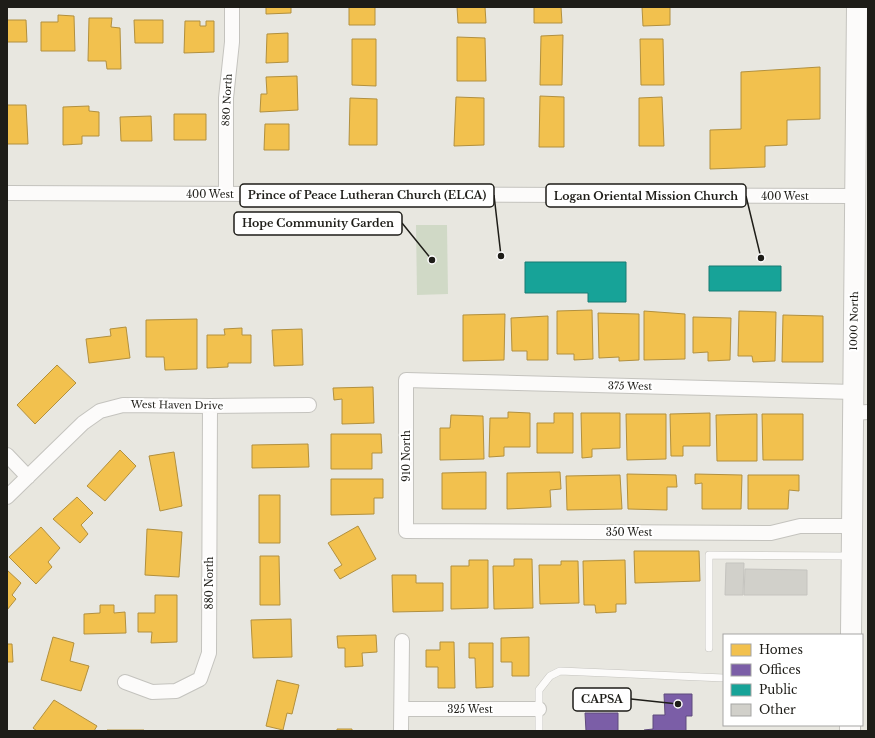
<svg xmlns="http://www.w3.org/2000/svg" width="875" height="738" font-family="'Libre Baskerville',serif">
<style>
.green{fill:#d0d9c6}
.homes{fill:#f2c14e;stroke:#b2903e}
.offices{fill:#7b5ea7;stroke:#5f4a7c}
.public{fill:#17a398;stroke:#197b72}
.building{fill:#d1d0ca;stroke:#c5c4bf}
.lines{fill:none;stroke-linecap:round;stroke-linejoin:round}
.lane-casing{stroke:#c4c3be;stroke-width:8}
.street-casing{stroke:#c4c3be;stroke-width:16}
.secondary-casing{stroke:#c4c3be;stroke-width:22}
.lane{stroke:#fcfbfa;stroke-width:7}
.street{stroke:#fcfbfa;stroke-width:14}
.secondary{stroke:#fcfbfa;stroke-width:20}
.labels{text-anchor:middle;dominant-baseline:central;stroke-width:4;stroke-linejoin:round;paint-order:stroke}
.street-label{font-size:10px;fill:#1e1d18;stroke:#fff}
.leader{fill:none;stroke:#1e1d18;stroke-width:1.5}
.callout-dot{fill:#1e1d18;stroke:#fff;stroke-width:1.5}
.callout{fill:#fff;stroke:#1e1d18;stroke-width:1.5}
.callout-label{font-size:11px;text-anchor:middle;font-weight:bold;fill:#1e1d18}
</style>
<rect width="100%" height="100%" fill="#e8e7e0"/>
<path class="green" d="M 416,225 L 447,225 L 448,294 L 417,295 Z"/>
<path class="homes" d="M 266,7 L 291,7 L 291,13 L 266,14 Z
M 349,7 L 375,7 L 375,25 L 349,25 Z
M 457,7 L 485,7 L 486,23 L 458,23 Z
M 534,7 L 561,7 L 562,23 L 534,23 Z
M 642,7 L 670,7 L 670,25 L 643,26 Z
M 58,15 L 74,16 L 75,51 L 41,51 L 41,22 L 58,22 Z
M 89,18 L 112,18 L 111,27 L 120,28 L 121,69 L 107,69 L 106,61 L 88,61 Z
M 7,20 L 26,20 L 27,42 L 7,42 Z
M 134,20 L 163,20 L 163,43 L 135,43 Z
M 185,21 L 200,21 L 200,26 L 206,26 L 206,21 L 214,21 L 214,52 L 184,53 Z
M 288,33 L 288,62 L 266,63 L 267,34 Z
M 563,35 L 562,85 L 540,85 L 541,36 Z
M 457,37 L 485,38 L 486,81 L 457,81 Z
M 352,39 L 376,39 L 376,86 L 352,85 Z
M 640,39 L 663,39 L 664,85 L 641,85 Z
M 820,67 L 820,119 L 787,120 L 787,145 L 765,146 L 765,167 L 710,169 L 710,130 L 741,129 L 741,72 Z
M 297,76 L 298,110 L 260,112 L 261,94 L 267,94 L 266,77 Z
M 540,96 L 564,97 L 564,147 L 539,147 Z
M 456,97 L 484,98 L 484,145 L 454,146 Z
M 662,97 L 664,146 L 639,146 L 639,98 Z
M 350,98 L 377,99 L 377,145 L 349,145 Z
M 7,105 L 26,105 L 28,144 L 7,144 Z
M 89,106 L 89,111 L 99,112 L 99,136 L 82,136 L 82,144 L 63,145 L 63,107 Z
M 174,114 L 206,114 L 206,140 L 174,140 Z
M 151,116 L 152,141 L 121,141 L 120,117 Z
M 265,124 L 289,124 L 289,150 L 264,150 Z
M 592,310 L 593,359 L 574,360 L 574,354 L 557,354 L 557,311 Z
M 644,311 L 685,314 L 685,359 L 644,360 Z
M 739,311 L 776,312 L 775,361 L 753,362 L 752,356 L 738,356 Z
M 598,313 L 639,314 L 639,360 L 619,361 L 619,357 L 599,358 Z
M 505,314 L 504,360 L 463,361 L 463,315 Z
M 783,315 L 823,316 L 823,362 L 782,362 Z
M 548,316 L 548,360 L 527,360 L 527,351 L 512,351 L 511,318 Z
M 693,317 L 731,318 L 730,360 L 708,361 L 708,352 L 693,353 Z
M 197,319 L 197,369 L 165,370 L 164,357 L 146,357 L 146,320 Z
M 126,327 L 130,358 L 89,363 L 86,339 L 111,336 L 110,329 Z
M 242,328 L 242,335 L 251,335 L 251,363 L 228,363 L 228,367 L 207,368 L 207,335 L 225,335 L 224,329 Z
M 302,329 L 303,365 L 274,366 L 272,330 Z
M 57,365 L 76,383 L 35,424 L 17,405 Z
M 373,387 L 374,423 L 342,424 L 342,399 L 334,400 L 333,388 Z
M 508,412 L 530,413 L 530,447 L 504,447 L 504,456 L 489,457 L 490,418 L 508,418 Z
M 554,413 L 573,413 L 573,453 L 537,453 L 537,423 L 554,423 Z
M 581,413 L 620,413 L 620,448 L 592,449 L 592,457 L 582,458 Z
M 710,413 L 710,446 L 683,446 L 683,456 L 671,456 L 670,414 Z
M 626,414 L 666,414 L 666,459 L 627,460 Z
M 757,414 L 757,461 L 717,461 L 716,415 Z
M 762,414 L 803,414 L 803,460 L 763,460 Z
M 451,415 L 483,416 L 484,459 L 440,460 L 440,428 L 450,428 Z
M 331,434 L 381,434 L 382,453 L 372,453 L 372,469 L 331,469 Z
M 308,444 L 309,467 L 252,468 L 252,445 Z
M 120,450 L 136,466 L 105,501 L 87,486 Z
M 174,452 L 182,506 L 160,511 L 149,456 Z
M 486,472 L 486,509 L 442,509 L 442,473 Z
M 560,472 L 561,489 L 550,490 L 551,507 L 507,509 L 507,473 Z
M 627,474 L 676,475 L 677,487 L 667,487 L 667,510 L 628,509 Z
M 695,474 L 742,475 L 741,509 L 702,509 L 702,483 L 695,484 Z
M 620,475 L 622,509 L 567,510 L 566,476 Z
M 748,475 L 799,475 L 799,491 L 789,490 L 788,509 L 748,509 Z
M 331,479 L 383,479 L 383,498 L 374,498 L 374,514 L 331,515 Z
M 259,495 L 280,495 L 280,543 L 259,543 Z
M 77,497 L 93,513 L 81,525 L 88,534 L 80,543 L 53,519 Z
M 358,526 L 376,559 L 340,579 L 334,570 L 342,565 L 328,543 Z
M 41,527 L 60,548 L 48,562 L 52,567 L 36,584 L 9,557 Z
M 147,529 L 182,532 L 179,577 L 145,575 Z
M 634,551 L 699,551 L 700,581 L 635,583 Z
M 260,556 L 279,556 L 280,605 L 260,605 Z
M 514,559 L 532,559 L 533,608 L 494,609 L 493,566 L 514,566 Z
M 469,560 L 488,560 L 488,608 L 451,609 L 451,566 L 469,566 Z
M 625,560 L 626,604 L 616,604 L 616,612 L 596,613 L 595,605 L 584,605 L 583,561 Z
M 561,561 L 578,561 L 579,603 L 540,604 L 539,565 L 561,565 Z
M 7,570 L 21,583 L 12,595 L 16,599 L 7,610 Z
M 392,575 L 416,575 L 416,583 L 443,583 L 443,611 L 393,612 Z
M 155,595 L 177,595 L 177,642 L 151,643 L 152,632 L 138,632 L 138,613 L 155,613 Z
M 100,605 L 114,605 L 114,613 L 125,612 L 126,633 L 84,634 L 84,614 L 100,613 Z
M 291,619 L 292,657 L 253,658 L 251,620 Z
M 376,635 L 377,652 L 362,653 L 363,666 L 345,667 L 345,648 L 338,648 L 337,636 Z
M 53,637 L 74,643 L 70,661 L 89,666 L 81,691 L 41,680 Z
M 529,637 L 529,676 L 512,676 L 512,662 L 501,662 L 501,638 Z
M 440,642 L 454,642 L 455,688 L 438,688 L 438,667 L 426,667 L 426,650 L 440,650 Z
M 469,643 L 493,643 L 493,687 L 476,688 L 475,658 L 469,658 Z
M 7,644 L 12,644 L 13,662 L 7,662 Z
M 277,680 L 299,685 L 292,714 L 287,713 L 283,730 L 266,726 Z
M 54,700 L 97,726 L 94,731 L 37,731 L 33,728 Z
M 337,729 L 352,729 L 352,731 L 337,731 Z
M 107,730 L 144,730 L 144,731 L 107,731 Z"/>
<path class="offices" d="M 664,694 L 692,694 L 692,716 L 686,716 L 686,731 L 644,731 L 644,730 L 653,729 L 653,715 L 665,715 Z
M 585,713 L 618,713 L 618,731 L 586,731 Z"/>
<path class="public" d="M 525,262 L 626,262 L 626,302 L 588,302 L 588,293 L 525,293 Z
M 709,266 L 781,266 L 781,291 L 709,291 Z"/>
<path class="building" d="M 726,563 L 744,563 L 743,595 L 725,595 Z
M 745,569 L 807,570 L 807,595 L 744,595 Z"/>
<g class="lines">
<defs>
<path id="lane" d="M 709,648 L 709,555 L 850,556
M 539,731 L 539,690 L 550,676 L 560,671 L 724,678"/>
<path id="street" d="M 7,193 L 855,196
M 226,194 L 226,98 L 232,42 L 232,7
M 853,413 L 868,412
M 7,455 L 28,477
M 7,497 L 83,423 L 100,411 L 123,405 L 210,406 L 309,405
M 852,526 L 800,526 L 771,533 L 406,531 L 406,380 L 854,392
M 125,682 L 152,692 L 176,691 L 200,679 L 209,653 L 210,406
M 402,709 L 539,709
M 401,731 L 402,641"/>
<path id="secondary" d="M 851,635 L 857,7
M 850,731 L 850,725"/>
</defs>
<use href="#lane" class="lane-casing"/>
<use href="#street" class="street-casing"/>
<use href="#secondary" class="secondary-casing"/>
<use href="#lane" class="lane"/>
<use href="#street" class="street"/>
<use href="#secondary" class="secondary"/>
</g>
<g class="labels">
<g class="street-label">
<text transform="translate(227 100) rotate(-87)">880 North</text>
<text x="210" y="194">400 West</text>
<text x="785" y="196">400 West</text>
<text transform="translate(854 321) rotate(-89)">1000 North</text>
<text transform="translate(630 386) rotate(1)">375 West</text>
<text transform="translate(177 405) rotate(1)">West Haven Drive</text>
<text transform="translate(406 456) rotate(-90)">910 North</text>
<text x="629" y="532">350 West</text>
<text transform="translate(209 583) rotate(-90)">880 North</text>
<text x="470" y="709">325 West</text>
</g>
</g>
<path class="leader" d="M501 256L494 195M761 258L746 196M432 260L402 223M678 704L631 699"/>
<g class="callout-dot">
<circle cx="501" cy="256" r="4"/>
<circle cx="761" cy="258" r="4"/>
<circle cx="432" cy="260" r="4"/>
<circle cx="678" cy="704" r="4"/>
</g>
<g class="callout">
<rect x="240" y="184" width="254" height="23" rx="4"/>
<rect x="546" y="184" width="200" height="23" rx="4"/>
<rect x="234" y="212" width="168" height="23" rx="4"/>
<rect x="573" y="688" width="58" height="23" rx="4"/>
</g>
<g class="callout-label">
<text x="367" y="199">Prince of Peace Lutheran Church (ELCA)</text>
<text x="646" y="200">Logan Oriental Mission Church</text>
<text x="318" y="227">Hope Community Garden</text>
<text x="602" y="703">CAPSA</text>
</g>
<rect width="875" height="738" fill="none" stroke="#1e1d18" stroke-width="16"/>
<rect x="723" y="634" width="140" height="92" fill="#ffffff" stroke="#a5a5a3"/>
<rect x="731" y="644" width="20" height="12" fill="#f2c14e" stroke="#a5a5a3"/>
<text x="759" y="654" font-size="12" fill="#1e1d18">Homes</text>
<rect x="731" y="664" width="20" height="12" fill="#7b5ea7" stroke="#a5a5a3"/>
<text x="759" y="674" font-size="12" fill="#1e1d18">Offices</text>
<rect x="731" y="684" width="20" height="12" fill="#17a398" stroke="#a5a5a3"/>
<text x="759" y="694" font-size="12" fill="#1e1d18">Public</text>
<rect x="731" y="704" width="20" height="12" fill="#d1d0ca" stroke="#a5a5a3"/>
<text x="759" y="714" font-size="12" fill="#1e1d18">Other</text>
</svg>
